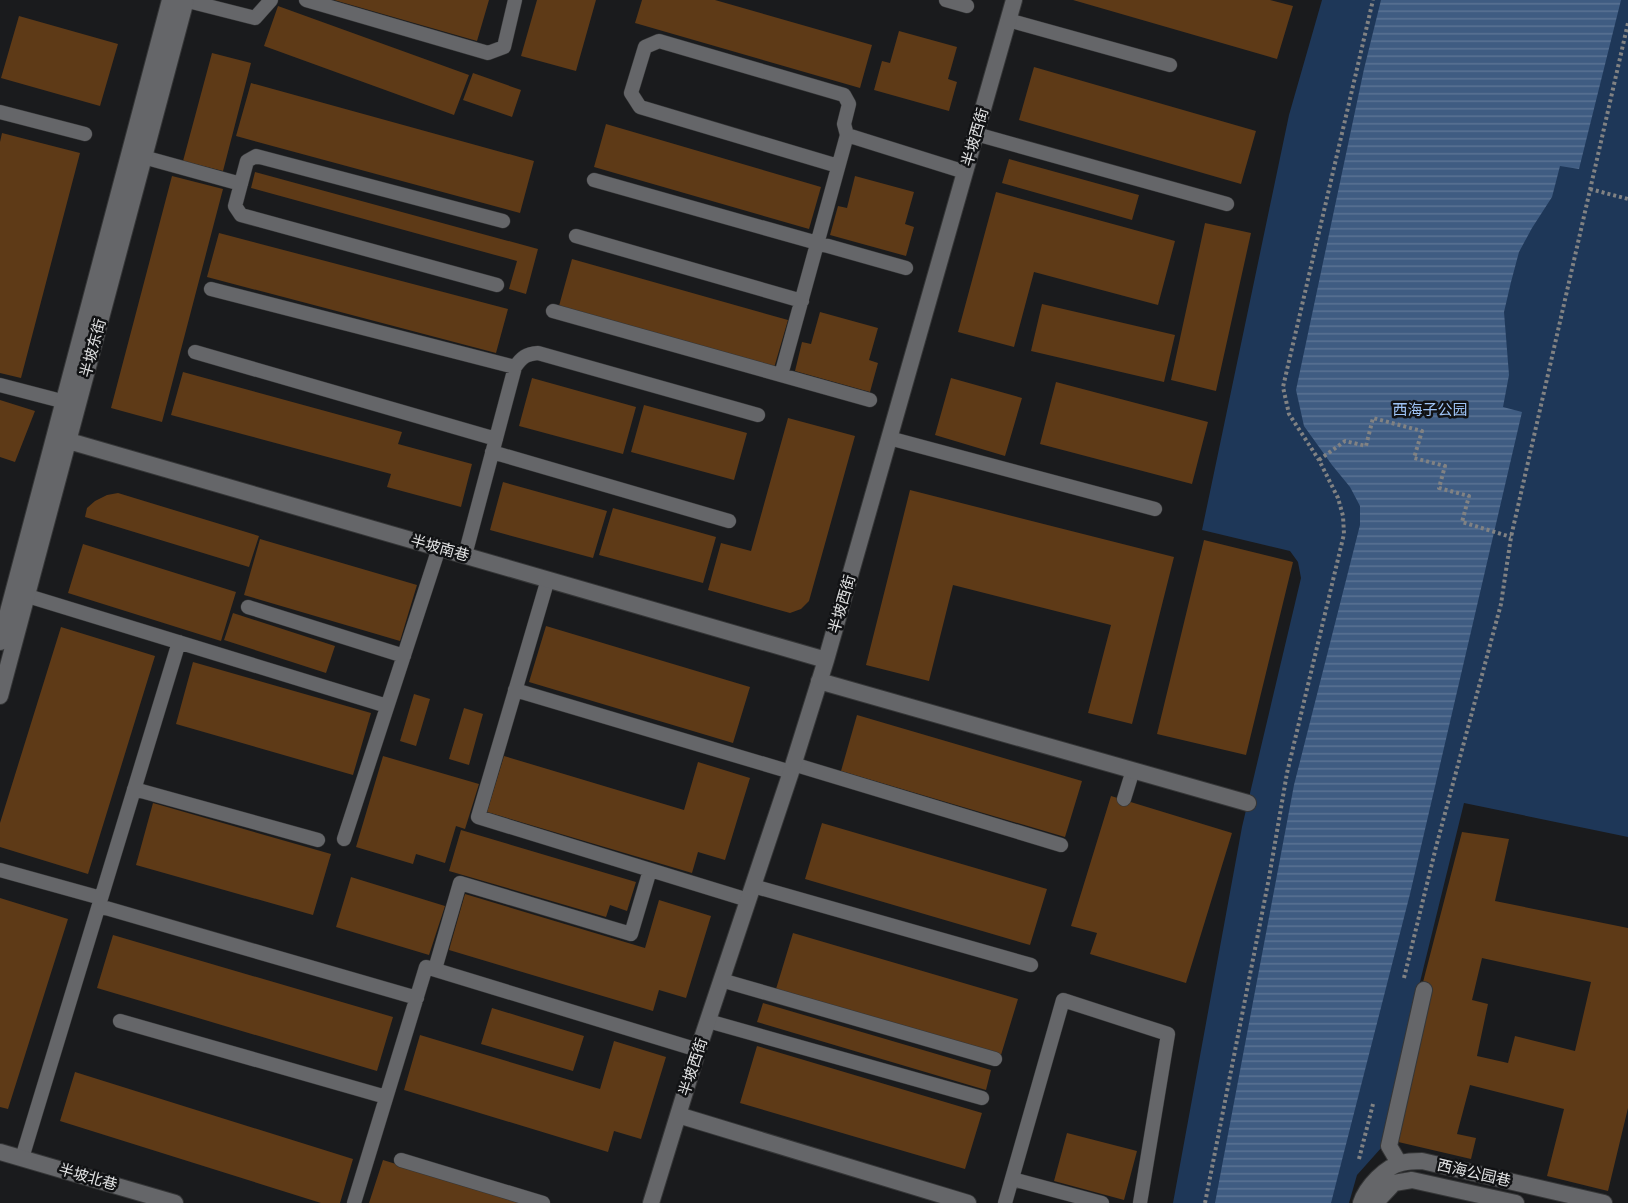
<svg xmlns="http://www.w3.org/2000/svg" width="1628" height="1203" font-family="Rubik,'Noto Sans SC',sans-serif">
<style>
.green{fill:#1e3758}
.water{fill:url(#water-rules)}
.building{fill:#5e3a17;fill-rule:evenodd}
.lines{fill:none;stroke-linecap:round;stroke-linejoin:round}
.service-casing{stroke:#353637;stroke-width:15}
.minor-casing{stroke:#353637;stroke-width:18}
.path{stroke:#818283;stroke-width:4;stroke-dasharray:3 3;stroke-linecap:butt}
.service{stroke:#656669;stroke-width:14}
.minor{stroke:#656669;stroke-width:16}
.labels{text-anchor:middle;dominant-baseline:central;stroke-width:5;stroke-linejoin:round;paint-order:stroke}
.street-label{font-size:15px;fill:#e1e2e3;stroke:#111214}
.park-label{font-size:15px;fill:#9fc4f6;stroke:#111214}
</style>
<defs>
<pattern id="water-rules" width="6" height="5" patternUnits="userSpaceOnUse" patternTransform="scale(1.5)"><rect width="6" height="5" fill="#3f5c82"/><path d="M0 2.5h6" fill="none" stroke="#5a7394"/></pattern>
</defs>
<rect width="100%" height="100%" fill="#1a1b1d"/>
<path class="green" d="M 1322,0 L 1628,0 L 1628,837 L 1464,803 L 1420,982 L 1382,1147 L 1357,1175 L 1349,1203 L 1173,1203 L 1242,827 L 1301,578 L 1298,562 L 1290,551 L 1202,530 L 1289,115 Z"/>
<path class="water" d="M 1381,0 L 1621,0 L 1579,169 L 1560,166 L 1552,197 L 1532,228 L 1519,252 L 1511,282 L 1504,312 L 1509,375 L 1503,407 L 1522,412 L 1410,894 L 1331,1203 L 1215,1203 L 1294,785 L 1360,525 L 1360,506 L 1350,487 L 1332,465 L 1304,426 L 1296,390 L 1364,69 Z"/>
<path class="building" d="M 334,0 L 489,0 L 477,41 Z
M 537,0 L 596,0 L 576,71 L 521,56 Z
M 642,0 L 715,0 L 872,45 L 860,88 L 635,23 Z
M 1073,0 L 1270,0 L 1293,6 L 1277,59 Z
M 278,6 L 469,75 L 454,115 L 264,46 Z
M 19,16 L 118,44 L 100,106 L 1,78 Z
M 899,31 L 957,47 L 948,79 L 957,82 L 949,111 L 874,90 L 882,61 L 890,63 Z
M 212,53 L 251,63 L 223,171 L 183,161 Z
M 1034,67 L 1256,131 L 1241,184 L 1019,120 Z
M 473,73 L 521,90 L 512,117 L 463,100 Z
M 251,83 L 534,161 L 520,213 L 236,136 Z
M 606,124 L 821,187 L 809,229 L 594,167 Z
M 2,133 L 80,153 L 21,378 L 0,373 L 0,142 Z
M 1009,159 L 1139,195 L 1132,220 L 1002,183 Z
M 255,172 L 538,249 L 526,294 L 509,289 L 517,261 L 251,188 Z
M 172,176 L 223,189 L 162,422 L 111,408 Z
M 855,176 L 914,192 L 905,224 L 914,227 L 906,256 L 830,235 L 838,206 L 847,208 Z
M 996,192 L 1175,241 L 1158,305 L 1034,272 L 1014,347 L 958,332 Z
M 1205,223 L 1251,233 L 1216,391 L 1171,380 Z
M 219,233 L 508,309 L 496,353 L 207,277 Z
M 572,259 L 788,320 L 774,368 L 559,306 Z
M 1042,304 L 1175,335 L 1164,382 L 1031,351 Z
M 820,312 L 878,328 L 869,360 L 878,363 L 870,392 L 795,371 L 802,342 L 811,344 Z
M 183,372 L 402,432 L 398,444 L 472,464 L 461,507 L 387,487 L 391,474 L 171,415 Z
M 532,378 L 636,407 L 623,454 L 519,426 Z
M 951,378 L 1022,398 L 1005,456 L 935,435 Z
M 1056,382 L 1208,422 L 1192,484 L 1040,444 Z
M 0,400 L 35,411 L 15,462 L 0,457 Z
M 644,405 L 747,433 L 734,480 L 631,452 Z
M 788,418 L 855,436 L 809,601 L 801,609 L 790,613 L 708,590 L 721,543 L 751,551 Z
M 503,482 L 607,511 L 593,558 L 490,530 Z
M 910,490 L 1174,557 L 1132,724 L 1088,713 L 1111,625 L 953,585 L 929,681 L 866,665 Z
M 118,493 L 259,536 L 249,567 L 85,517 L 87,508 L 95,501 L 107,495 Z
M 613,508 L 716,537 L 703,583 L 599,555 Z
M 260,539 L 417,585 L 400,641 L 244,595 Z
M 1204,540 L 1293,562 L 1246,755 L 1157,734 Z
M 83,544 L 236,592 L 221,641 L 68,593 Z
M 233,613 L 335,646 L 326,673 L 224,640 Z
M 546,626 L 750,687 L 733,743 L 529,682 Z
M 61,627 L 155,656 L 88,874 L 0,847 L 0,823 Z
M 193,662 L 371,713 L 353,775 L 176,724 Z
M 414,694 L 430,699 L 416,746 L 400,741 Z
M 464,708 L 483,714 L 469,765 L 449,759 Z
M 857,715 L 1082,781 L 1065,837 L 841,771 Z
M 383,756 L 479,784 L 465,829 L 456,826 L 445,863 L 416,854 L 413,864 L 356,847 Z
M 504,756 L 684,810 L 698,762 L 750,778 L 725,860 L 698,852 L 692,873 L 487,812 Z
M 1111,796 L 1232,833 L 1186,983 L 1090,954 L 1097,933 L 1071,926 Z
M 153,803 L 331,854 L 313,915 L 136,865 Z
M 822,823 L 1047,889 L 1030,945 L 805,879 Z
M 461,830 L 636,882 L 627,911 L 610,905 L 606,917 L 449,871 Z
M 1462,832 L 1509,839 L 1495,901 L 1628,928 L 1628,1108 L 1608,1191 L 1547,1176 L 1564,1109 L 1470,1085 L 1457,1134 L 1476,1138 L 1471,1159 L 1394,1141 L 1422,986 ZM 1482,958 L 1591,982 L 1575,1051 L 1515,1036 L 1508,1063 L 1477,1056 L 1488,1004 L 1472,1000 Z
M 351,877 L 445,906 L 429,955 L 336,927 Z
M 465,894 L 645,948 L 659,900 L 711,916 L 686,998 L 659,990 L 653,1011 L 449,950 Z
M 0,898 L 68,919 L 8,1109 L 0,1107 Z
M 793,933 L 1018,999 L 1001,1055 L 776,989 Z
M 113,935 L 393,1017 L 377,1071 L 97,988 Z
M 763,1003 L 991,1070 L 986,1090 L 757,1022 Z
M 492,1008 L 584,1036 L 573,1071 L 481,1044 Z
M 420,1035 L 600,1089 L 614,1041 L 666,1057 L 641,1139 L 614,1131 L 608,1152 L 404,1090 Z
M 757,1046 L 982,1113 L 965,1169 L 740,1103 Z
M 75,1072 L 353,1159 L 340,1203 L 321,1203 L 60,1121 Z
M 1067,1133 L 1137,1151 L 1124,1200 L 1054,1181 Z
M 383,1160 L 520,1202 L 520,1203 L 369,1203 Z"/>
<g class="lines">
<defs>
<path id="service" d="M 184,0 L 255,18 L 271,0
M 306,0 L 488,53 L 504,47 L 515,0
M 946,0 L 967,6
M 1008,20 L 1170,65
M 0,112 L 85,134
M 976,134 L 1227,204
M 847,135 L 965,172
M 136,155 L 241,184
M 594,180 L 906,268
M 576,236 L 802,301
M 497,285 L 241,215 L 235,206 L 247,161 L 256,156 L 503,221
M 211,289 L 515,367
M 553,311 L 870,400
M 195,352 L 496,439
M 781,375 L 847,135 L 844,124 L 849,104 L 844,95 L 659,41 L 645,47 L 631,93 L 640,107 L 838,166
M 0,385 L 73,404
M 889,438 L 1155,509
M 492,452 L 729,521
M 465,555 L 515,367 C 522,357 526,354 538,353 L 758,415
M 548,579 L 478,817 L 748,900
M 18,593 L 387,706
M 248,607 L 404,656
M 515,690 L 791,772
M 793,764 L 1061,845
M 134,789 L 318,840
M 1124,799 L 1133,770
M 344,839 L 439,548
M 0,870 L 101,898
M 753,886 L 1031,965
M 99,906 L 417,998
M 435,969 L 460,883 L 631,934 L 650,870
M 721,980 L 995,1059
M 120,1021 L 386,1097
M 708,1021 L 982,1098
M 22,1158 L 179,642
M 401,1160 L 543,1203
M 1012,1179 L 1102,1203
M 354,1203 L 426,967 L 698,1050
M 1005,1203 L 1063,1000 L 1168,1034 L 1140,1203"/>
<path id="minor" d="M 55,437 L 826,660
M 0,642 L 170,0
M 819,681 L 1248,803
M 0,696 L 186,0
M 678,1115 L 968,1203
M 0,1152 L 175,1203
M 1399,1163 L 1389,1146 L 1424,990
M 651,1203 L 698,1050 L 791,772 L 826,660 L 1014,0
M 1361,1203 C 1366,1187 1386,1166 1402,1163 C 1408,1161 1415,1161 1422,1161 L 1604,1203
M 1377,1203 L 1379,1199 L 1394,1183 L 1412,1180 L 1516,1203"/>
</defs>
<use href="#service" class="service-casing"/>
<use href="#minor" class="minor-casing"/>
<path class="path" d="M 1590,189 L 1628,199
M 1319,460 L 1345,441 L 1366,446 L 1373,418 L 1422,431 L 1414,458 L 1445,466 L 1439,488 L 1469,496 L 1462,522 L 1511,537
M 1404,978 L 1436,847 L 1501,604 L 1511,537 L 1628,23
M 1359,1159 L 1373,1104
M 1205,1203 L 1269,878 L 1287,773 L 1344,534 L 1343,516 L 1338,498 L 1319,460 L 1289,414 L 1283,387 L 1373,0"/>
<use href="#service" class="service"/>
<use href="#minor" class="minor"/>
</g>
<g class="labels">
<g class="street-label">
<text transform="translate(975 137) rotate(-74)">半坡西街</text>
<text transform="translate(93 348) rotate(-75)">半坡东街</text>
<text transform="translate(440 548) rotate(16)">半坡南巷</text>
<text transform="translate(842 604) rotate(-74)">半坡西街</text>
<text transform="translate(693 1067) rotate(-72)">半坡西街</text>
<text transform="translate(1474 1173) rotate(13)">西海公园巷</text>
<text transform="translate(88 1177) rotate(16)">半坡北巷</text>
</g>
<g class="park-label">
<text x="1430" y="410">西海子公园</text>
</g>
</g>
</svg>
